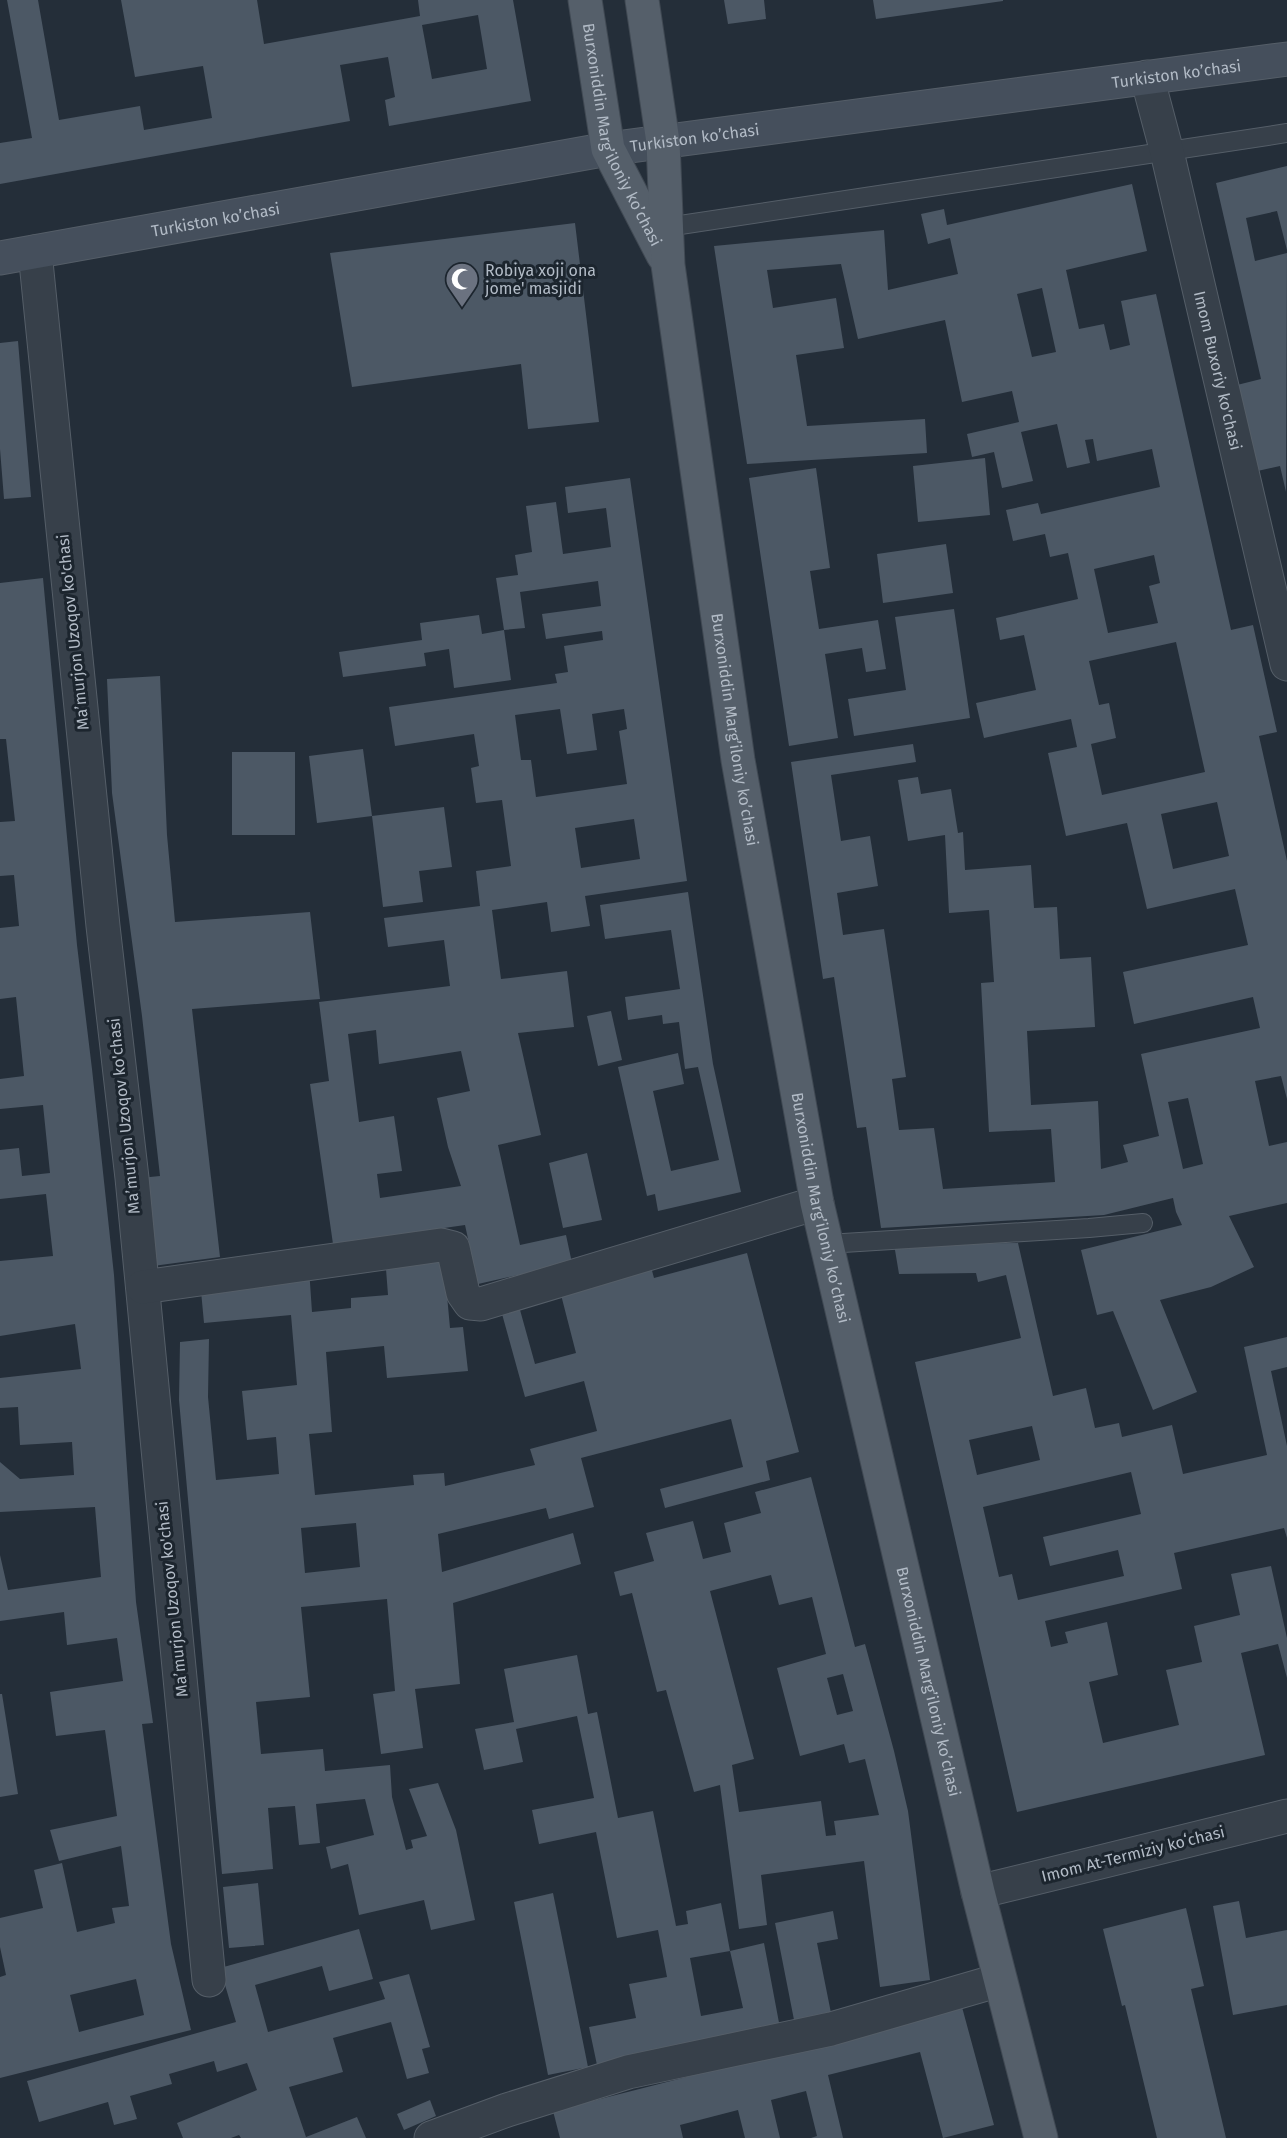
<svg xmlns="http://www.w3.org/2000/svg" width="1287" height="2138" font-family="'Fira Sans',sans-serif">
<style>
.building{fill:#4c5865;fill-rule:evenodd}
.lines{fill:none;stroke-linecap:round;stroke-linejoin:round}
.service-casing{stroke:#555e68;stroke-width:20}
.minor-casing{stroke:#555e68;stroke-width:35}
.secondary-casing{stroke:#555e68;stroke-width:35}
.primary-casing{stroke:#404953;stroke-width:35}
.service{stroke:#37404a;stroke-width:18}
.minor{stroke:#37404a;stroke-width:33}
.secondary{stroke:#454f5c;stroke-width:33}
.primary{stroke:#555f6a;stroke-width:33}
.labels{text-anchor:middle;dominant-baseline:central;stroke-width:6;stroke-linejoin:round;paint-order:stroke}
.street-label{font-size:16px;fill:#b2bbc6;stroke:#1c252e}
.poi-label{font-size:16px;fill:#b2bbc6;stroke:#1c252e;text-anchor:start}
</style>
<rect width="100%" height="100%" fill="#242e39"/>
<path class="building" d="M 7,0 L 38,0 L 59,120 L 140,106 L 144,130 L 212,118 L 203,66 L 135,77 L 121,0 L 257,0 L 264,44 L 420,16 L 418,0 L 513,0 L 531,101 L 389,126 L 385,100 L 395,97 L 388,57 L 340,65 L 350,121 L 0,184 L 0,143 L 32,138 ZM 478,15 L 487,69 L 432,79 L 422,25 Z
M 724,0 L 764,0 L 766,19 L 728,24 Z
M 873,0 L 1003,0 L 1003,1 L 876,19 Z
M 1287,166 L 1287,250 L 1277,211 L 1246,218 L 1255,261 L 1287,253 L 1286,492 L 1280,466 L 1253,472 L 1233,386 L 1261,379 L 1216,183 Z
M 1132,184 L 1147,251 L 1066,270 L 1079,329 L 1104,324 L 1110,350 L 1130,345 L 1121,301 L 1156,294 L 1231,630 L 1253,625 L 1277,732 L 1259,736 L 1287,861 L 1287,1099 L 1281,1076 L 1255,1081 L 1269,1146 L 1287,1142 L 1287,1203 L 1229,1216 L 1254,1267 L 1211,1287 L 1160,1300 L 1197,1392 L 1153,1410 L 1113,1311 L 1097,1315 L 1081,1250 L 1182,1225 L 1176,1212 L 1173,1198 L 1104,1215 L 881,1228 L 866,1127 L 857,1128 L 834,977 L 823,979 L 791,762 L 913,744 L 916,762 L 831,775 L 841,841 L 870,836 L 878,886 L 837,893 L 843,935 L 884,929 L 906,1077 L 892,1079 L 899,1130 L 934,1128 L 943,1189 L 1055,1182 L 1051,1129 L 989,1132 L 981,983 L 994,982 L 989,910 L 949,913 L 945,835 L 908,841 L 898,780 L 918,777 L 921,794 L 951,789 L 958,833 L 963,832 L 965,870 L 1031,865 L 1034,908 L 1057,907 L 1060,959 L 1091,957 L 1095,1027 L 1027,1031 L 1031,1105 L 1098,1101 L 1101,1169 L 1128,1162 L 1123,1145 L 1159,1136 L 1141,1054 L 1260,1028 L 1253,997 L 1134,1024 L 1123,972 L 1248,945 L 1235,889 L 1147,909 L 1127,823 L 1066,836 L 1048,753 L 1077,747 L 1071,719 L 984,738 L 976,703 L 1036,690 L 1024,635 L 1000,640 L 996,618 L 1078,599 L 1068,553 L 1050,557 L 1045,534 L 1013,541 L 1006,510 L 1038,503 L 1041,514 L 1160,487 L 1152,449 L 1097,461 L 1093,439 L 1085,440 L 1090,463 L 1067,468 L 1057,424 L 1021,432 L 1033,481 L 1002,488 L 994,452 L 972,457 L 967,434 L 1019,422 L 1012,391 L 962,402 L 945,320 L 858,339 L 841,264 L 767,270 L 773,308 L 836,298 L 844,348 L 796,355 L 807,426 L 925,419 L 927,453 L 747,464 L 714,246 L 884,230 L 888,290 L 958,274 L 950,238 L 928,244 L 921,214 L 944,209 L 947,225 ZM 1042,288 L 1056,352 L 1032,357 L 1017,294 ZM 1154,555 L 1160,583 L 1149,586 L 1158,623 L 1108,633 L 1094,569 ZM 1176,642 L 1205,772 L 1102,795 L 1091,744 L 1116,738 L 1109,703 L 1099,705 L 1089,661 ZM 1217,802 L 1229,856 L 1173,869 L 1161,814 ZM 1188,1098 L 1203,1164 L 1183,1169 L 1168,1102 Z
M 575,223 L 599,422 L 528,429 L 521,364 L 352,387 L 330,253 Z
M 18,341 L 31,497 L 4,499 L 0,449 L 0,343 Z
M 985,458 L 990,515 L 918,522 L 913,466 Z
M 816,468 L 830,568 L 810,571 L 819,629 L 878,620 L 886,669 L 866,672 L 862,648 L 825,654 L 838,738 L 789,746 L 749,478 Z
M 630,478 L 687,881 L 585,896 L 590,926 L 551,932 L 547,902 L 492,910 L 501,979 L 567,971 L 574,1027 L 518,1033 L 541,1135 L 498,1145 L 520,1245 L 566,1235 L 572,1263 L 478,1284 L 465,1225 L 333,1244 L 310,1084 L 329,1081 L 319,1002 L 450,986 L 444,940 L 388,947 L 384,918 L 480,906 L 476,871 L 511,866 L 502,800 L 476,803 L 471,768 L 479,766 L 474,734 L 395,746 L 389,707 L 557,683 L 555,674 L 568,672 L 564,646 L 603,640 L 602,631 L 546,639 L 542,614 L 601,606 L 598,581 L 520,592 L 525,628 L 504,630 L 496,578 L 518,575 L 515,555 L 532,552 L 526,506 L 556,502 L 563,554 L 611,547 L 606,508 L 568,513 L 565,487 ZM 560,709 L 567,754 L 597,750 L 592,714 L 624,709 L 627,729 L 619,731 L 627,784 L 536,797 L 531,760 L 521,760 L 515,715 ZM 634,819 L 640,859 L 581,868 L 575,828 ZM 376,1030 L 379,1064 L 461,1051 L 470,1091 L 437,1098 L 448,1147 L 461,1186 L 380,1198 L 377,1174 L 402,1171 L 394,1116 L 359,1122 L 348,1034 Z
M 946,544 L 953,593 L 883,603 L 877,554 Z
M 43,578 L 77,945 L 92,1069 L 114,1275 L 136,1602 L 153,1723 L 142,1724 L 171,1944 L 191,2030 L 0,2078 L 0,1977 L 6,1975 L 0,1947 L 0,1918 L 43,1908 L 34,1870 L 62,1863 L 77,1932 L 115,1923 L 112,1908 L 129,1906 L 121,1846 L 59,1861 L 50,1830 L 117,1816 L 105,1730 L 56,1736 L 50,1692 L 123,1681 L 117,1638 L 67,1645 L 64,1612 L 0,1621 L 0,1555 L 8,1590 L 101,1577 L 95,1507 L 0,1512 L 0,1462 L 20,1479 L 74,1475 L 72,1442 L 20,1445 L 18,1407 L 0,1408 L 0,1378 L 81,1369 L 75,1324 L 0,1336 L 0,1261 L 53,1256 L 46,1194 L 0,1199 L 0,1150 L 19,1148 L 22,1176 L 50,1173 L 43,1105 L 0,1109 L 0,1079 L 24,1076 L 16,997 L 0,999 L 0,928 L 19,926 L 14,875 L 0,876 L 0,822 L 15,821 L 6,739 L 0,739 L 0,583 ZM 136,1979 L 144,2015 L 79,2032 L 70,1995 Z
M 954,609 L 970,718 L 854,736 L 848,699 L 906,690 L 895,617 Z
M 479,615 L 482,634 L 504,630 L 511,680 L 454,688 L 449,649 L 424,653 L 426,666 L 343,677 L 339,652 L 422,640 L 420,623 Z
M 160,676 L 167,835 L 175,922 L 310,912 L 320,999 L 192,1009 L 220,1257 L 153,1266 L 140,1178 L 160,1176 L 142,1016 L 112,793 L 107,679 Z
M 363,749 L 372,816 L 317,823 L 309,756 Z
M 232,752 L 295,752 L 295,835 L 232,835 Z
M 444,807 L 452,867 L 419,871 L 423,902 L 383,907 L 372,816 Z
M 688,892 L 713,1064 L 741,1192 L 658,1211 L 655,1194 L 647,1196 L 618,1067 L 678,1053 L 684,1084 L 653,1091 L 671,1171 L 719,1160 L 698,1067 L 685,1069 L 679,1022 L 663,1024 L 662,1015 L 628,1020 L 625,997 L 680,989 L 671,930 L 605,939 L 600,905 Z
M 611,1011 L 622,1060 L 598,1066 L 587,1016 Z
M 587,1153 L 602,1220 L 563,1228 L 549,1163 Z
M 1018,1243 L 1053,1396 L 1086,1388 L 1095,1428 L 1119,1423 L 1122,1437 L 1172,1425 L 1183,1474 L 1267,1455 L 1244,1347 L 1287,1337 L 1287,1367 L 1271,1371 L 1287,1446 L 1287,1538 L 1284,1528 L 1174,1553 L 1182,1589 L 1045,1621 L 1051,1647 L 1068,1643 L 1065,1632 L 1107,1622 L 1118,1675 L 1089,1682 L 1103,1743 L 1179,1725 L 1166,1670 L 1202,1662 L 1194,1626 L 1240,1615 L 1231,1574 L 1271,1566 L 1287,1638 L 1287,1678 L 1278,1644 L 1241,1653 L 1265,1755 L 1017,1812 L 915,1362 L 1021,1338 L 1006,1275 L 978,1282 L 976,1273 L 899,1274 L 894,1244 ZM 1032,1426 L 1040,1460 L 977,1475 L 969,1440 ZM 1131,1472 L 1141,1514 L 1043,1537 L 1050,1566 L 1118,1550 L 1124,1576 L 1018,1600 L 1012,1574 L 999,1577 L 983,1507 Z
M 443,1251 L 450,1328 L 463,1327 L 468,1371 L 387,1378 L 384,1346 L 326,1352 L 332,1432 L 309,1434 L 315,1495 L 414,1485 L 413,1475 L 444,1473 L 445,1486 L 535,1465 L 530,1449 L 597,1431 L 584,1381 L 525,1397 L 499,1303 L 517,1299 L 535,1364 L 576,1353 L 559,1287 L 650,1263 L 654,1278 L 747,1253 L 799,1452 L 766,1461 L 770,1480 L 665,1508 L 660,1489 L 743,1467 L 731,1419 L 581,1458 L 594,1507 L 549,1519 L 546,1508 L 438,1534 L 442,1572 L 573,1533 L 581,1564 L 453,1603 L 460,1684 L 415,1689 L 423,1748 L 381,1754 L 373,1694 L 395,1691 L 387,1599 L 301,1607 L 310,1697 L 256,1702 L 261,1754 L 323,1749 L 325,1771 L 390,1765 L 392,1797 L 406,1850 L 413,1848 L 411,1840 L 427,1836 L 409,1789 L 438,1783 L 456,1830 L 475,1920 L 431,1930 L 424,1900 L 359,1915 L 348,1864 L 331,1869 L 326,1847 L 374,1835 L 365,1799 L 316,1804 L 320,1843 L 299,1845 L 295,1806 L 268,1808 L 273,1869 L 222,1874 L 179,1400 L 180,1342 L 209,1339 L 208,1397 L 216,1480 L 279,1474 L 276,1437 L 247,1440 L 242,1391 L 297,1385 L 291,1315 L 204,1323 L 201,1291 L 309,1268 L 312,1312 L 351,1308 L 351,1298 L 388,1295 L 385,1256 ZM 356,1523 L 360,1567 L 305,1573 L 301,1528 Z
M 811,1477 L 855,1647 L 865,1644 L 894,1751 L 908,1811 L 930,1980 L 880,1987 L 864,1861 L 761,1875 L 767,1925 L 739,1929 L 720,1785 L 694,1792 L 666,1690 L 657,1692 L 632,1593 L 620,1596 L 614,1572 L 654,1561 L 646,1533 L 693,1521 L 703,1559 L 731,1552 L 724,1523 L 761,1513 L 755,1492 ZM 771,1575 L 779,1605 L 812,1597 L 826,1654 L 777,1668 L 800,1756 L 844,1744 L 849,1763 L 865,1759 L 879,1815 L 834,1821 L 836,1835 L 826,1836 L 821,1801 L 739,1812 L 732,1765 L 754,1759 L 710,1591 ZM 843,1674 L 853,1711 L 837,1715 L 827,1678 Z
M 577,1655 L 588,1714 L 597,1712 L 618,1818 L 653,1811 L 676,1926 L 688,1924 L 686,1911 L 721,1903 L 730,1951 L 764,1943 L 780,2028 L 597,2065 L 589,2027 L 636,2018 L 629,1984 L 667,1977 L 658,1930 L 617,1938 L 596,1832 L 539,1844 L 532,1810 L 594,1798 L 577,1716 L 516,1729 L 523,1762 L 484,1770 L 475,1729 L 514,1722 L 504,1669 ZM 730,1951 L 743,2008 L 701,2016 L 690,1958 Z
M 0,1694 L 2,1694 L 18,1794 L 0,1797 Z
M 258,1883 L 264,1945 L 229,1948 L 223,1887 Z
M 553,1893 L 588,2067 L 548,2075 L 514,1902 Z
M 1239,1901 L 1246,1938 L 1287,1930 L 1287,2005 L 1233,2015 L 1213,1906 Z
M 1186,1908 L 1204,1986 L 1191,1989 L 1226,2138 L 1157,2138 L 1125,2005 L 1122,2006 L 1103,1929 Z
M 833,1911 L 838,1939 L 817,1943 L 832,2018 L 795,2025 L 775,1923 Z
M 359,1929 L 373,1979 L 329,1991 L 322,1966 L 255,1985 L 268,2032 L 385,1999 L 379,1982 L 409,1974 L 430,2047 L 422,2049 L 429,2073 L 407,2079 L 391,2022 L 333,2038 L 343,2072 L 289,2087 L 306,2137 L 357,2117 L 366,2138 L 241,2138 L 239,2135 L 231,2138 L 183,2138 L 177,2123 L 257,2090 L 247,2063 L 217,2072 L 214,2061 L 169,2074 L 172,2084 L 130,2096 L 137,2119 L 114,2125 L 108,2102 L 39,2122 L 27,2081 L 236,2022 L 220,1968 Z
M 962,2007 L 994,2125 L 943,2138 L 920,2052 L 828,2075 L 843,2138 L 811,2138 L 817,2136 L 806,2091 L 771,2100 L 780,2138 L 745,2138 L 738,2110 L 680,2125 L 683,2138 L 560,2138 L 553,2111 Z
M 430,2100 L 436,2116 L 404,2130 L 397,2114 Z"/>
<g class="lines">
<defs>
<path id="service" d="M 667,227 L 1287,133
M 827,1244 L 1089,1228 L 1143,1223"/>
<g id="minor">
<path id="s1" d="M 1147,77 L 1167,152 L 1287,664"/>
<path d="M 35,252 L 103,926 L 132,1178 L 209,1980"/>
<path d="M 143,1287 L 441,1245 L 453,1248 L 463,1293 L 470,1303 L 481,1304 L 817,1203"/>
<path d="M 978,1892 L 1287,1816"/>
<path d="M 431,2138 L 507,2110 L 628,2072 L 831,2029 L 1000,1980"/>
</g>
<g id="secondary">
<path id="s2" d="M 0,258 L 608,149 L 1287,59"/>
</g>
<g id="primary">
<path id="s3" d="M 585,0 L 608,149 L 663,255"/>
<path id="s4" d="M 642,0 L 663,142 L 668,265 L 738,760 L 817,1203 L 978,1892 L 1041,2138"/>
</g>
</defs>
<use href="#service" class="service-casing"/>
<use href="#minor" class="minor-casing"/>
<use href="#secondary" class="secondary-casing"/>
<use href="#primary" class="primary-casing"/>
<use href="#service" class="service"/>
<use href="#minor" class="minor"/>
<use href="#secondary" class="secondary"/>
<use href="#primary" class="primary"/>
</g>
<defs>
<symbol id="mosque-pin" viewBox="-11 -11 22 30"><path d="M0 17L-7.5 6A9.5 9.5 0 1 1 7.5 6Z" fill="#6b7280" stroke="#1c252e"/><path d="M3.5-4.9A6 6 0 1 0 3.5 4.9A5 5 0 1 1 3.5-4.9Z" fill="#fff"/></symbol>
</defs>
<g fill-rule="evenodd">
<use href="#mosque-pin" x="443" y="260" width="38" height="52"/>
</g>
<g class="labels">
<g class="street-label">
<text stroke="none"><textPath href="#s2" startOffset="1191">Turkiston ko’chasi</textPath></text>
<text stroke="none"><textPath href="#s3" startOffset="141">Burxoniddin Marg’iloniy ko’chasi</textPath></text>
<text stroke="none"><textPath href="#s2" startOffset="705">Turkiston ko’chasi</textPath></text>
<text stroke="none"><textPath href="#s2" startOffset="219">Turkiston ko’chasi</textPath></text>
<text stroke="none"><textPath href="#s1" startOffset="302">Imom Buxoriy ko'chasi</textPath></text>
<text transform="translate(73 632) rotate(-96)">Maʼmurjon Uzoqov ko'chasi</text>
<text stroke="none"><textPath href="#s4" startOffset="736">Burxoniddin Marg’iloniy ko’chasi</textPath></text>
<text transform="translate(124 1116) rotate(-96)">Maʼmurjon Uzoqov ko'chasi</text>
<text stroke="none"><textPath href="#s4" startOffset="1222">Burxoniddin Marg’iloniy ko’chasi</textPath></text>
<text transform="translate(172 1599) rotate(-96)">Maʼmurjon Uzoqov ko'chasi</text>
<text stroke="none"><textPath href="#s4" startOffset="1708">Burxoniddin Marg’iloniy ko’chasi</textPath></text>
<text transform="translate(1133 1854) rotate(-14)">Imom At-Termiziy koʻchasi</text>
</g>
<g class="poi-label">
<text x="485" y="270">Robiya xoji ona<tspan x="485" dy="18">jome' masjidi</tspan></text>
</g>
</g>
</svg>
